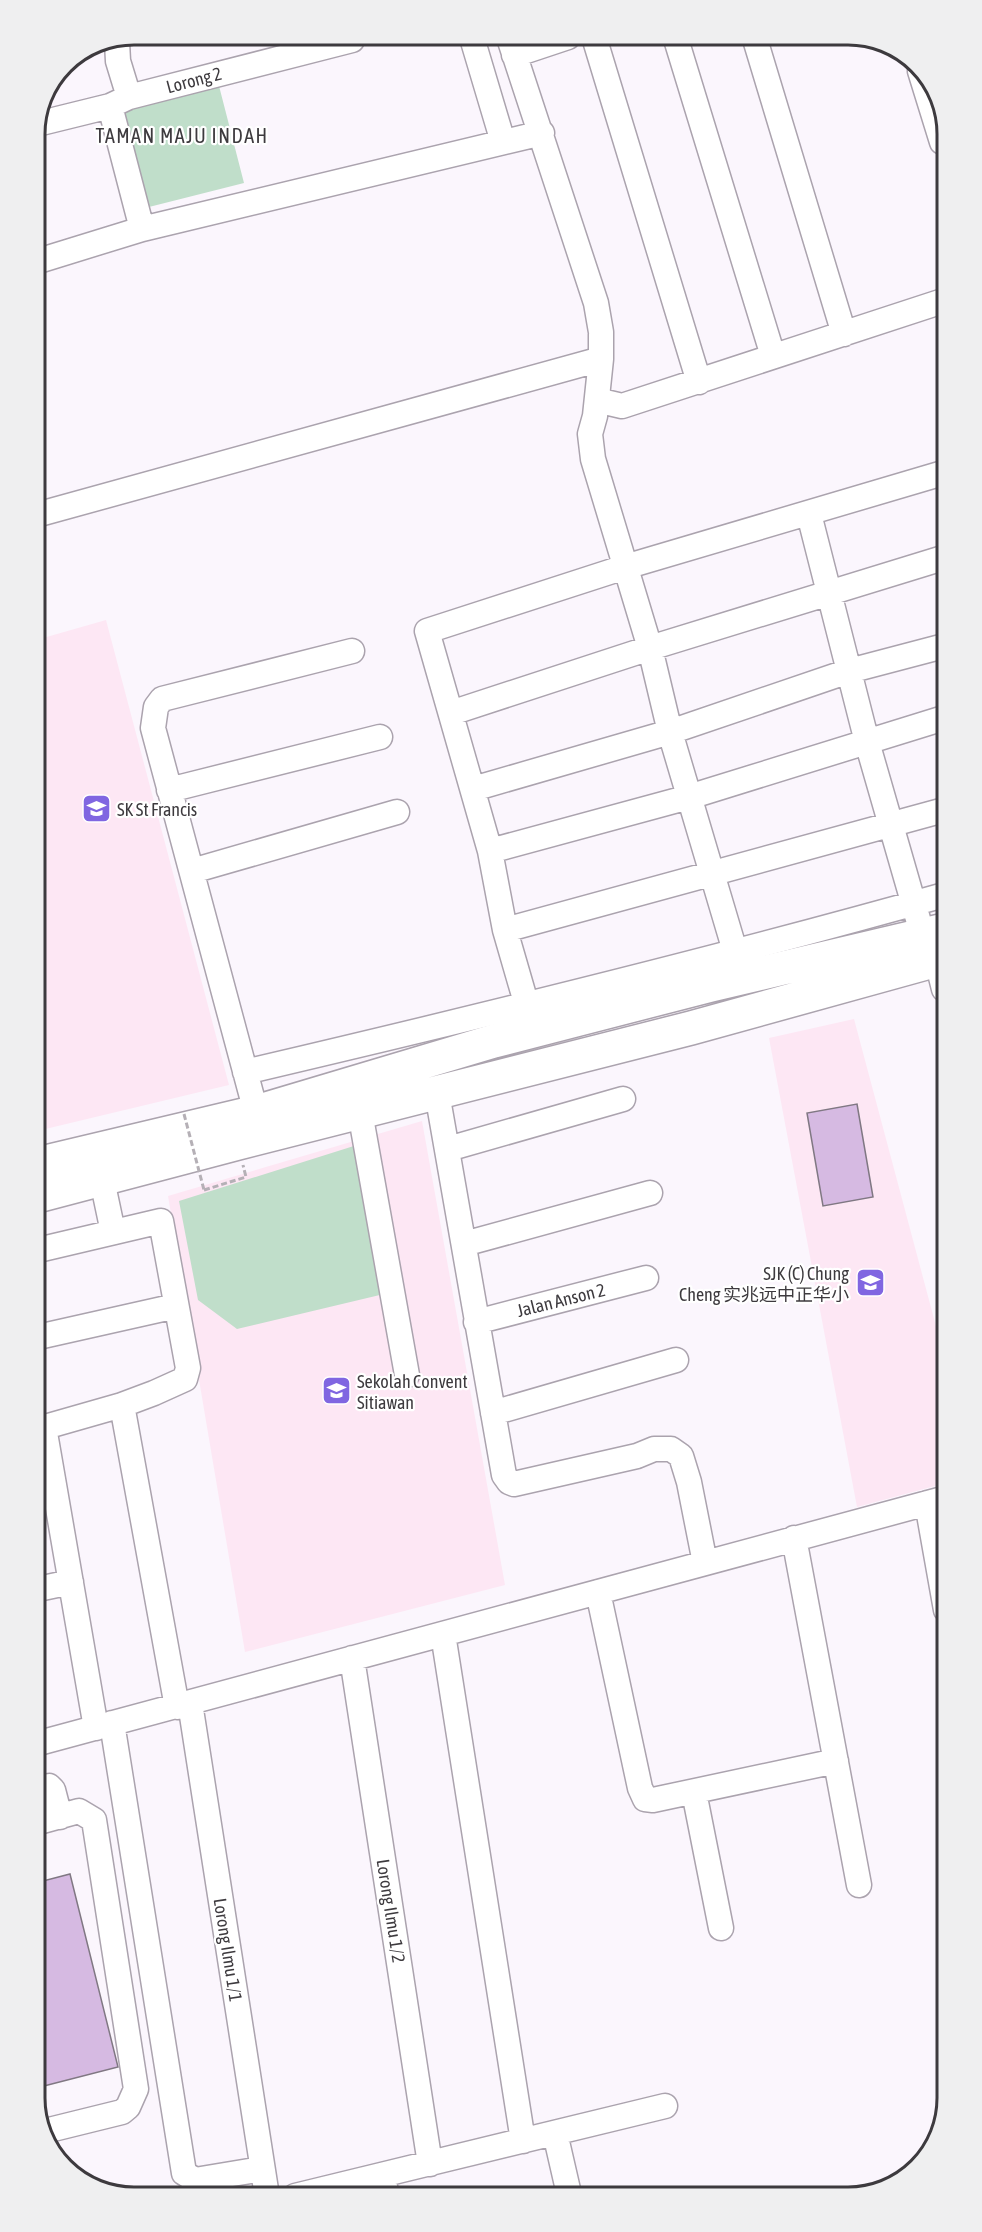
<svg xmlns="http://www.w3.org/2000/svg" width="982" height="2232" font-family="'Asap Condensed','Noto Sans SC',sans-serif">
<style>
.education{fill:#fde7f4}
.green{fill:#c0deca}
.building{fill:#d6bae2;stroke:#807883;stroke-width:1.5}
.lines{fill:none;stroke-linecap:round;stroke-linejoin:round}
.minor-casing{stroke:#aba3ae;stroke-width:27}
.highway-casing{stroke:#aba3ae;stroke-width:36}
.path{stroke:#b5b0b6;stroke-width:3;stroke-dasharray:6 3;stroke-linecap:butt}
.minor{stroke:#fff;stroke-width:24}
.highway{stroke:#fff;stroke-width:33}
.path-bridge{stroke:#b5b0b6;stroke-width:3;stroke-dasharray:6 3;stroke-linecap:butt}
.labels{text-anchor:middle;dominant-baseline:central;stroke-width:4.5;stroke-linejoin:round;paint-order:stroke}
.street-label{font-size:18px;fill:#3d3a3e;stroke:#fff}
.poi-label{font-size:18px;fill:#3d3a3e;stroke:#fff;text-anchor:start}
.neighbourhood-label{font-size:20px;letter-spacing:1.5px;fill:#3d3a3e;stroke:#fff}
.rim{fill:none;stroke:#3d3a3e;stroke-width:3}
</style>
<rect width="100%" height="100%" fill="#fbf6fd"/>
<path class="education" d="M 106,620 L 229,1085 L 37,1131 L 36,640 Z
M 854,1019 L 945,1360 L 946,1483 L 857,1507 L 769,1038 Z
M 422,1121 L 505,1585 L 245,1652 L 168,1196 Z"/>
<path class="green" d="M 218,82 L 244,183 L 145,208 L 120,107 Z
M 357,1145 L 384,1294 L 237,1329 L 198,1300 L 179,1201 Z"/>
<path class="building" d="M 857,1104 L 873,1197 L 823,1206 L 807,1113 Z
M 70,1874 L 118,2067 L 40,2087 L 39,1882 Z"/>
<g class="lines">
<defs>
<path id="minor" d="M 675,36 L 773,356
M 754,36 L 844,334
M 594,37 L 699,382
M 472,38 L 503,142
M 509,38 L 596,303 L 601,332 L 601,359 L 595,416 L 590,434 L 593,459 L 650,648 L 670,732 L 743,978
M 117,42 L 118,61 L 129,97
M 514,55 L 568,37
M 920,71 L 942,142
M 110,106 L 142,229
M 37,124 L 110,106 L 129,97 L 352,40
M 35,262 L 142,229 L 542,133
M 598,396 L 605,402 L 622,406 L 943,301
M 809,514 L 867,742 L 918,919
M 36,515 L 601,359
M 451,713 L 650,648 L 943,558
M 473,789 L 670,732 L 849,671 L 944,646
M 169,790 L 380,737
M 490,851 L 689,797 L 944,718
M 192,871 L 397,812
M 505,930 L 944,810
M 937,961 L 944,989
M 527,1006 L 505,930 L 490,851 L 427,631 L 625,567 L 943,473
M 245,1072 C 480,1017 713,960 944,895
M 437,1093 L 504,1475 L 509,1482 L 514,1484 L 637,1456 L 654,1449 L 671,1449 L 681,1456 L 689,1482 L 705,1563
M 256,1112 L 153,728 L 156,707 L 162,699 L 352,651
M 360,1112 L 407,1375
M 448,1149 L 623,1099
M 102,1180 L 113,1232
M 464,1244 L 650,1193
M 38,1250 L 161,1221 L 188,1368 L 185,1379 L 154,1393 L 122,1405
M 476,1322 L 646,1278
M 38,1337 L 176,1306
M 493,1413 L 676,1360
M 44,1427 L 96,1728
M 38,1429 L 122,1405 L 177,1707
M 927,1503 L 946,1610
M 794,1538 L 859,1885
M 38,1589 L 71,1582
M 598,1592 L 640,1788 L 645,1799 L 653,1800 L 836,1761
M 443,1634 L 523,2141
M 352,1658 L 430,2164
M 190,1703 L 267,2196
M 112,1723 L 184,2173 L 195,2180 L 262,2169
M 39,1743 L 946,1498
M 39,1789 L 49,1786 L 53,1790 L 60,1817
M 694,1792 L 721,1928
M 39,1822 L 79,1811 L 94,1820 L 136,2089 L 128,2107 L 122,2112 L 41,2132
M 555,2133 L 569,2194
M 382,2175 L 387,2195
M 295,2196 L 665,2106"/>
<path id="highway" d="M 37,1164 L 256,1112 L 494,1041 L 711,985 L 944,930
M 37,1196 L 238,1143 L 691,1028 L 944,958"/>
</defs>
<use href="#minor" class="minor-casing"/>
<use href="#highway" class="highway-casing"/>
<path class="path" d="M 204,1190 L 246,1177 L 243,1165"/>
<use href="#minor" class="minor"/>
<use href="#highway" class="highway"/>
<path class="path-bridge" d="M 184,1114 L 204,1190"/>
</g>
<defs>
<symbol id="school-square" viewBox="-11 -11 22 22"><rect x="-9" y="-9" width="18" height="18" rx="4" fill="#8066e1" stroke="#fff"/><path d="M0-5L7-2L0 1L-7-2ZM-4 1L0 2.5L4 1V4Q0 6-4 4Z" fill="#fff"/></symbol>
</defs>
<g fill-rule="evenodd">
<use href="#school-square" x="80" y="792" width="33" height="33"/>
<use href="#school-square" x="854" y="1266" width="33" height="33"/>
<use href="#school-square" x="320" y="1374" width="33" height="33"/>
</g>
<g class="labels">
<g class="street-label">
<text transform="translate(194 80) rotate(-15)">Lorong 2</text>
<text transform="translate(561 1300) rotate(-14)">Jalan Anson 2</text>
<text transform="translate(391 1911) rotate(81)">Lorong Ilmu 1/2</text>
<text transform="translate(228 1950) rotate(81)">Lorong Ilmu 1/1</text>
</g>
<g class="poi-label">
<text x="117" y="809">SK St Francis</text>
<text x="849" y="1273" text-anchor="end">SJK (C) Chung<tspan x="849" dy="21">Cheng 实兆远中正华小</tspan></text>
<text x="357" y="1381">Sekolah Convent<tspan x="357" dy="21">Sitiawan</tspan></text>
</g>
<g class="neighbourhood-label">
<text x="182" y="135">TAMAN MAJU INDAH</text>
</g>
</g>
<path d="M0 0H982V2232H0ZM134 45H848A89 89 0 0 1 937 134V2098A89 89 0 0 1 848 2187H134A89 89 0 0 1 45 2098V134A89 89 0 0 1 134 45Z" fill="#efeff0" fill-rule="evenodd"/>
<path class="rim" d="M134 45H848A89 89 0 0 1 937 134V2098A89 89 0 0 1 848 2187H134A89 89 0 0 1 45 2098V134A89 89 0 0 1 134 45Z"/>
</svg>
